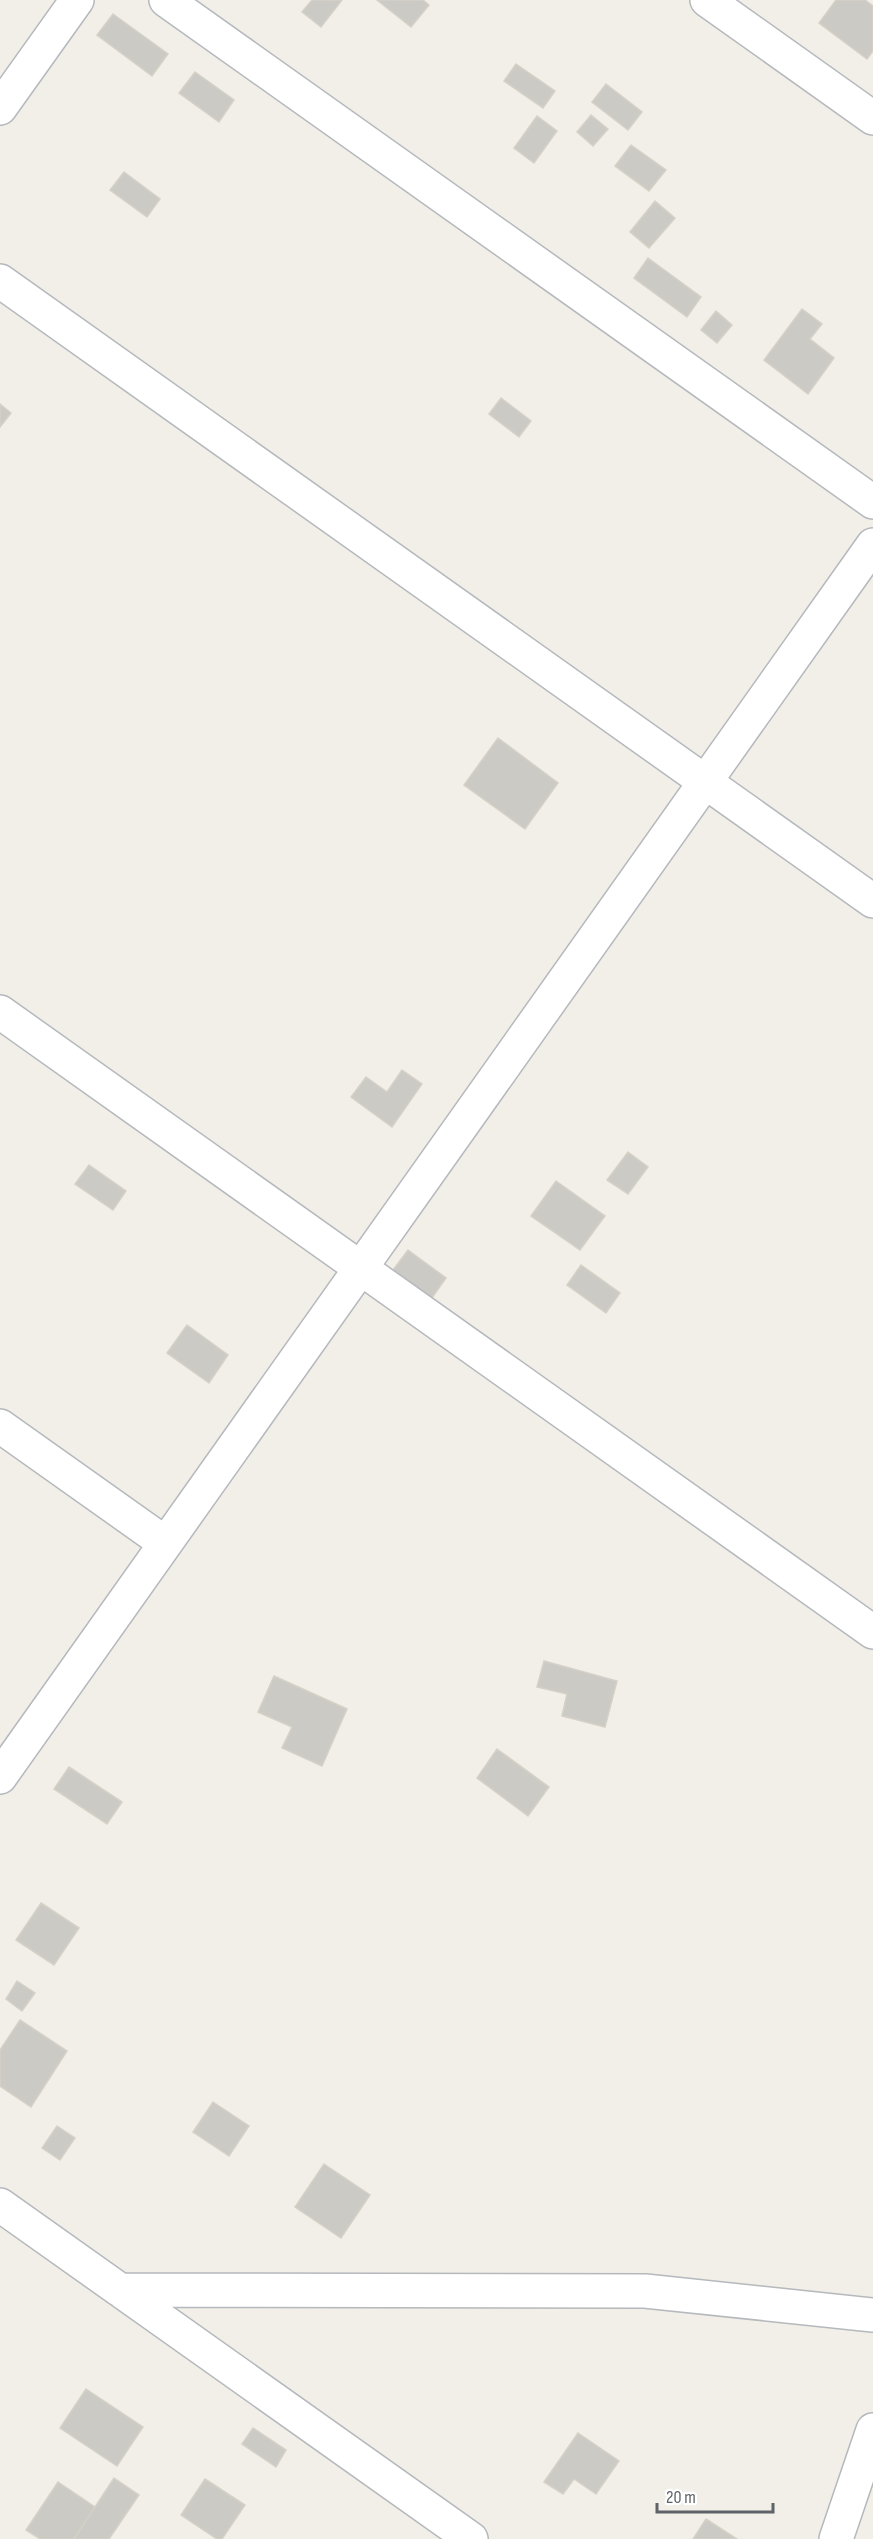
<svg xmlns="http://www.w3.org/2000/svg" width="873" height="2539" font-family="'Sofia Sans Condensed',sans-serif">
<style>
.building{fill:#cccac5;stroke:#d6d1c6;stroke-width:1.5}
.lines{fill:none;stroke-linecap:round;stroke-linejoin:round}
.minor-casing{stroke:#b5b8bc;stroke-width:36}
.minor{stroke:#fff;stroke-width:33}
</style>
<rect width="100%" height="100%" fill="#f1efe8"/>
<path class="building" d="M 312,0 L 342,0 L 321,27 L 302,12 Z
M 377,0 L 423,0 L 429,5 L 411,27 Z
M 836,0 L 865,0 L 873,6 L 873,51 L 867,59 L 819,23 Z
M 113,14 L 168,54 L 152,76 L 97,35 Z
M 516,64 L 555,91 L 543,108 L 504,81 Z
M 195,72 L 234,100 L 219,122 L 179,93 Z
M 606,84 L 642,112 L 628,130 L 592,102 Z
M 591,115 L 608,129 L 593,146 L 577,132 Z
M 537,116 L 557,131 L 534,163 L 514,148 Z
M 631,145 L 666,170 L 649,191 L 615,166 Z
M 124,172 L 160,199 L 147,217 L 110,190 Z
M 655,201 L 675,218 L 649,248 L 630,232 Z
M 648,258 L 701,297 L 687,317 L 634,278 Z
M 802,309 L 822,324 L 810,339 L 834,358 L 808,394 L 764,360 Z
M 716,311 L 732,325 L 717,343 L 701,330 Z
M 501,398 L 531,421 L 519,437 L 489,414 Z
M 0,404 L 11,413 L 0,427 Z
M 498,738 L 558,783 L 525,829 L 464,785 Z
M 402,1070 L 422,1084 L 392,1127 L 351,1097 L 366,1077 L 387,1092 Z
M 628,1152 L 648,1167 L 628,1194 L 607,1180 Z
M 89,1165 L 126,1191 L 113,1210 L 75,1184 Z
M 556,1181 L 605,1216 L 580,1250 L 531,1216 Z
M 408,1250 L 446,1278 L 432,1298 L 393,1270 Z
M 581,1265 L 620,1293 L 606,1313 L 567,1285 Z
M 187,1325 L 228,1355 L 209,1383 L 167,1353 Z
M 544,1661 L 617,1681 L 605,1727 L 562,1716 L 567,1694 L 537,1687 Z
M 274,1676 L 347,1709 L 322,1766 L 282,1748 L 292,1727 L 258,1712 Z
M 497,1749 L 549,1787 L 528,1816 L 477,1778 Z
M 69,1767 L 122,1802 L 107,1824 L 54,1789 Z
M 41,1903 L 79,1928 L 54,1965 L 16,1940 Z
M 17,1981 L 35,1993 L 22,2011 L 6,1999 Z
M 20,2020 L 67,2051 L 31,2107 L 0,2086 L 0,2050 Z
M 213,2102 L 249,2126 L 229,2156 L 193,2132 Z
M 57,2126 L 75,2138 L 60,2160 L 42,2148 Z
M 324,2164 L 370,2195 L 341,2238 L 295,2207 Z
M 86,2389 L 143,2427 L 117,2466 L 60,2428 Z
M 253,2428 L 286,2450 L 276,2467 L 242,2444 Z
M 578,2433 L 619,2461 L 596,2494 L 574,2479 L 563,2494 L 544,2482 Z
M 114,2478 L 139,2495 L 109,2539 L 74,2539 Z
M 205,2479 L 245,2505 L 222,2539 L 217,2539 L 181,2515 Z
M 58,2482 L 95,2507 L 74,2539 L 40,2539 L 26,2530 Z
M 706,2519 L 737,2539 L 693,2539 Z"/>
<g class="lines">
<defs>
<path id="minor" d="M 166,0 L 873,502
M 707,0 L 873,118
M 0,108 L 77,0
M 0,281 L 873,901
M 0,1012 L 873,1632
M 0,1426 L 165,1543
M 0,1777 L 873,545
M 0,2205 L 471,2539
M 120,2290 L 645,2291 L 873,2315
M 836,2539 L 873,2430"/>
</defs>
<use href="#minor" class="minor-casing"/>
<use href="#minor" class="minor"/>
</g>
<path d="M657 2503v9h116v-9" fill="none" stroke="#5f6368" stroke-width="3"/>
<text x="666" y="2503" font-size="18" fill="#5f6368" stroke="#ffffff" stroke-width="4.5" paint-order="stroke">20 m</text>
</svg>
